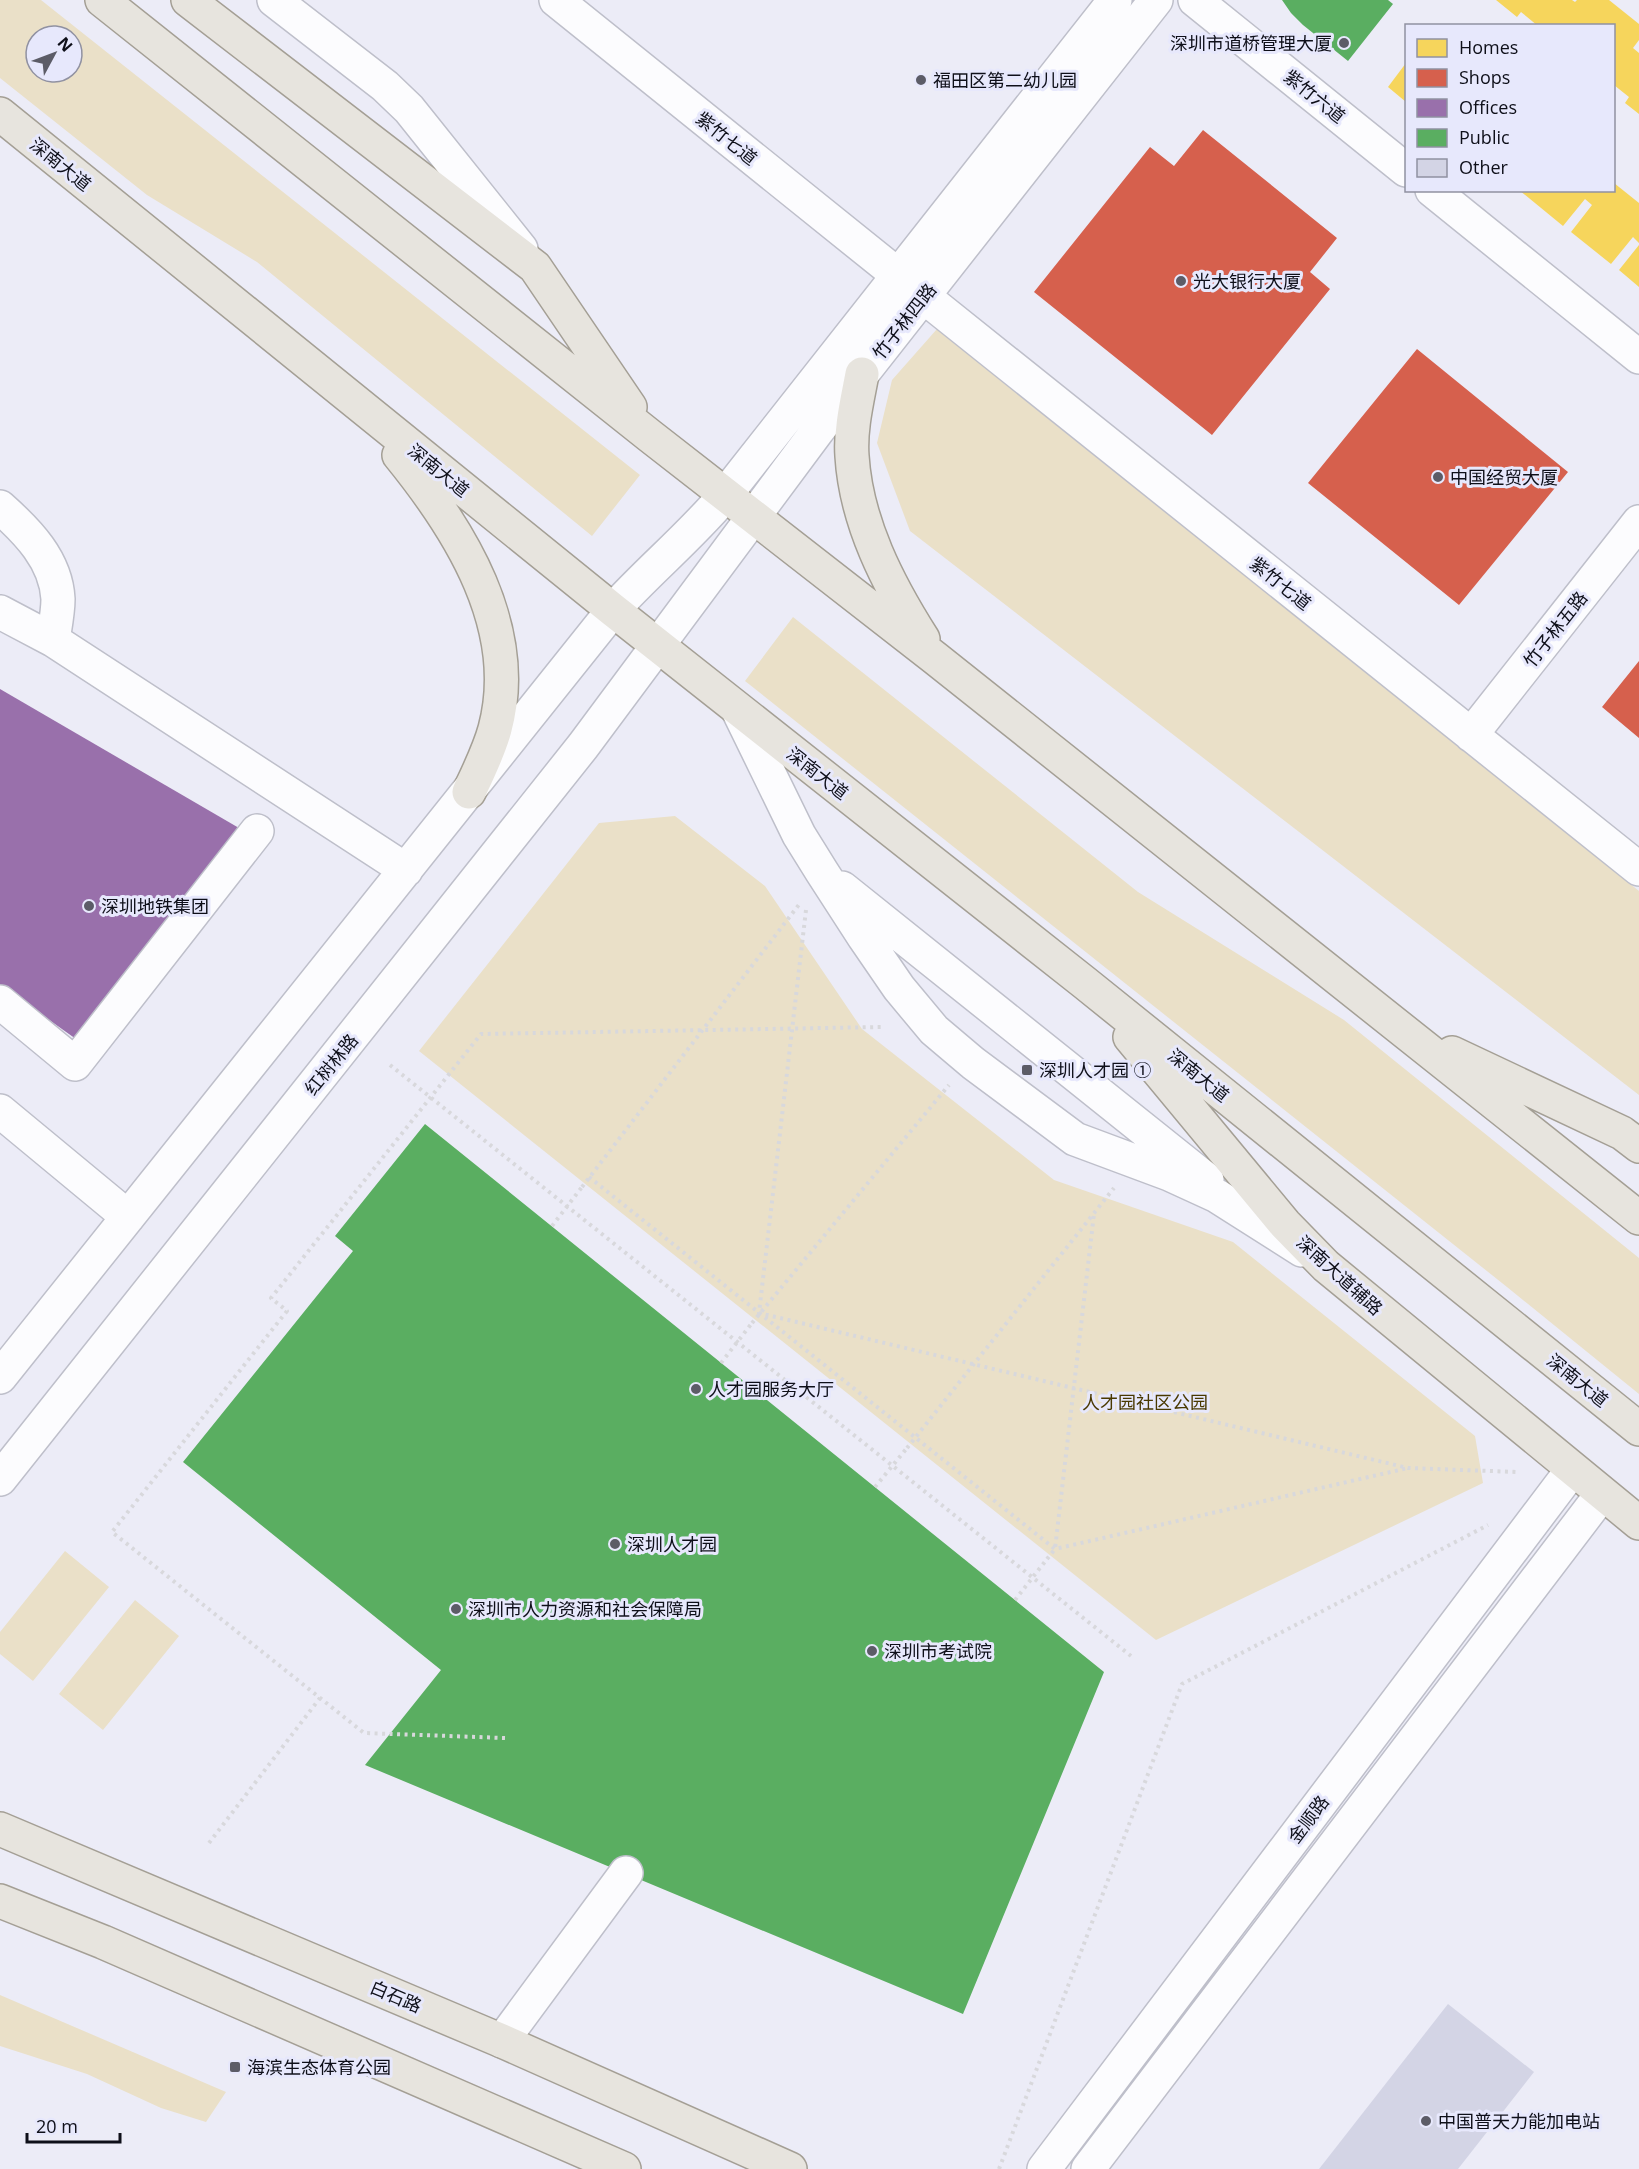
<svg xmlns="http://www.w3.org/2000/svg" width="1639" height="2169" font-family="'Open Sans','Noto Sans SC',sans-serif">
<style>
.green{fill:#eae0c8;fill-rule:evenodd}
.homes{fill:#f6d55c}
.shops{fill:#d6604d}
.offices{fill:#9970ab}
.public{fill:#5aae61}
.building{fill:#d3d4e5}
.lines{fill:none;stroke-linecap:round;stroke-linejoin:round}
.minor-casing{stroke:#bebfca;stroke-width:36}
.major-casing{stroke:#a49f95;stroke-width:36}
.path{stroke:#d8d8dc;stroke-width:4;stroke-dasharray:3 4.5;stroke-linecap:butt}
.minor{stroke:#fcfcfe;stroke-width:33}
.major{stroke:#e7e4de;stroke-width:33}
.path-bridge{stroke:#d8d8dc;stroke-width:4;stroke-dasharray:3 4.5;stroke-linecap:butt}
.poi-dot{fill:#5c5c67;stroke:#e7e8fc;stroke-width:2}
.labels{text-anchor:middle;dominant-baseline:central;stroke-width:6;stroke-linejoin:round;paint-order:stroke}
.poi-label{font-size:18px;fill:#0e0f19;stroke:#e7e8fc;text-anchor:start}
.street-label{font-size:18px;fill:#0e0f19;stroke:#e7e8fc}
.park-label{font-size:18px;fill:#493800;stroke:#e7e8fc}
</style>
<rect width="100%" height="100%" fill="#ececf7"/>
<path class="green" d="M 0,0 L 41,0 L 640,475 L 592,536 L 257,262 L 147,195 L 0,78 ZM 36,36 L 72,36 L 72,72 L 36,72 Z
M 937,329 L 1639,891 L 1639,1095 L 910,531 L 877,443 L 892,380 Z
M 793,617 L 1138,892 L 1344,1020 L 1639,1258 L 1639,1394 L 1507,1287 L 745,681 Z
M 675,816 L 765,886 L 862,1029 L 1054,1180 L 1233,1242 L 1475,1436 L 1483,1483 L 1156,1640 L 419,1051 L 599,823 Z
M 65,1551 L 109,1587 L 33,1681 L 0,1654 L 0,1632 Z
M 135,1600 L 179,1636 L 103,1730 L 59,1694 Z
M 0,1995 L 226,2092 L 206,2122 L 161,2108 L 87,2074 L 0,2046 Z"/>
<path class="homes" d="M 1496,0 L 1572,0 L 1575,2 L 1577,0 L 1609,0 L 1639,24 L 1639,40 L 1633,48 L 1639,53 L 1639,114 L 1625,103 L 1629,97 L 1614,85 L 1614,26 L 1538,26 L 1521,12 L 1517,17 Z
M 1406,63 L 1406,102 L 1388,87 Z
M 1614,183 L 1639,203 L 1639,243 L 1633,237 L 1611,264 L 1571,232 L 1592,205 L 1585,199 L 1563,226 L 1519,190 L 1614,190 Z
M 1639,245 L 1639,287 L 1619,270 Z"/>
<path class="shops" d="M 1203,130 L 1337,238 L 1310,272 L 1330,289 L 1212,435 L 1034,292 L 1150,147 L 1174,166 Z
M 1417,349 L 1568,472 L 1459,605 L 1308,483 Z
M 1639,661 L 1639,738 L 1602,707 Z"/>
<path class="offices" d="M 0,689 L 239,828 L 76,1039 L 0,985 Z"/>
<path class="public" d="M 1282,0 L 1388,0 L 1393,4 L 1348,61 L 1303,25 L 1291,13 Z
M 425,1124 L 1104,1672 L 963,2014 L 365,1765 L 441,1670 L 183,1462 L 353,1251 L 335,1236 Z"/>
<path class="building" d="M 1448,2004 L 1534,2072 L 1458,2169 L 1319,2169 Z"/>
<g class="lines">
<defs>
<path id="minor" d="M 274,0 L 385,86 L 409,109 L 521,249
M 556,0 L 899,276
M 1195,0 L 1406,170
M 1432,190 L 1639,357
M 923,296 L 1639,869
M 0,507 C 27,531 56,560 58,599 C 58,612 55,627 53,640
M 0,612 L 53,640 L 406,870
M 738,710 L 799,835 L 822,872 L 864,937 L 899,988 L 934,1030 L 973,1063 L 1075,1139 L 1169,1174 L 1217,1196 L 1302,1250
M 1471,735 L 1639,522
M 842,888 L 1207,1180
M 0,1002 L 75,1064 L 257,831
M 0,1111 L 128,1217
M 0,1377 L 613,610 C 649,570 691,536 726,494 L 1115,0
M 0,1479 L 583,746 L 818,430 L 1156,0
M 502,2041 L 626,1873
M 1044,2169 L 1572,1470
M 1088,2169 L 1602,1494"/>
<path id="major" d="M 102,0 L 650,436 L 935,658 L 1639,1218
M 188,0 L 535,267 L 630,407
M 0,114 L 613,610 L 1085,983 L 1639,1429
M 862,374 C 857,401 850,429 852,456 C 856,522 888,584 923,639
M 399,455 C 460,530 522,628 495,729 C 489,751 479,771 469,792
M 1130,1037 L 1285,1224 L 1326,1266 L 1639,1523
M 1452,1053 L 1622,1133 L 1639,1146
M 0,1829 L 502,2041 L 790,2169
M 0,1901 L 103,1942 L 624,2169"/>
</defs>
<use href="#minor" class="minor-casing"/>
<use href="#major" class="major-casing"/>
<path class="path" d="M 806,910 L 759,1313 L 1408,1468 L 1517,1472
M 390,1065 L 1131,1656
M 589,1177 L 1055,1549 L 1408,1468
M 582,1187 L 801,902
M 752,1323 L 949,1085
M 907,1448 L 1114,1188
M 1047,1559 L 1055,1549 L 1094,1214
M 505,1738 L 364,1733 L 112,1532 L 287,1311 L 271,1298 L 481,1034 L 882,1027
M 209,1843 L 320,1698
M 999,2169 L 1182,1684 L 1488,1525"/>
<use href="#minor" class="minor"/>
<use href="#major" class="major"/>
<path class="path-bridge" d="M 552,1226 L 582,1187
M 721,1363 L 752,1323
M 875,1487 L 907,1448
M 1015,1600 L 1047,1559"/>
</g>
<g class="poi-dot">
<circle cx="1344" cy="43" r="6"/>
<circle cx="921" cy="80" r="6"/>
<circle cx="1181" cy="281" r="6"/>
<circle cx="1438" cy="477" r="6"/>
<circle cx="89" cy="906" r="6"/>
<rect x="1021" y="1064" width="12" height="12" rx="3"/>
<circle cx="696" cy="1389" r="6"/>
<circle cx="615" cy="1544" r="6"/>
<circle cx="456" cy="1609" r="6"/>
<circle cx="872" cy="1651" r="6"/>
<rect x="229" y="2061" width="12" height="12" rx="3"/>
<circle cx="1426" cy="2121" r="6"/>
</g>
<g class="labels">
<g class="poi-label">
<text x="1332" y="43" text-anchor="end">深圳市道桥管理大厦</text>
<text x="933" y="80">福田区第二幼儿园</text>
<text x="1193" y="281">光大银行大厦</text>
<text x="1450" y="477">中国经贸大厦</text>
<text x="101" y="906">深圳地铁集团</text>
<text x="1039" y="1070">深圳人才园 ①</text>
<text x="708" y="1389">人才园服务大厅</text>
<text x="627" y="1544">深圳人才园</text>
<text x="468" y="1609">深圳市人力资源和社会保障局</text>
<text x="884" y="1651">深圳市考试院</text>
<text x="247" y="2067">海滨生态体育公园</text>
<text x="1438" y="2121">中国普天力能加电站</text>
</g>
<g class="street-label">
<text transform="translate(1315 96) rotate(39)">紫竹六道</text>
<text transform="translate(727 138) rotate(39)">紫竹七道</text>
<text transform="translate(61 164) rotate(39)">深南大道</text>
<text transform="translate(904 321) rotate(-52)">竹子林四路</text>
<text transform="translate(439 470) rotate(39)">深南大道</text>
<text transform="translate(1281 583) rotate(39)">紫竹七道</text>
<text transform="translate(1555 629) rotate(-52)">竹子林五路</text>
<text transform="translate(818 773) rotate(38)">深南大道</text>
<text transform="translate(331 1064) rotate(-51)">红树林路</text>
<text transform="translate(1199 1075) rotate(39)">深南大道</text>
<text transform="translate(1340 1275) rotate(42)">深南大道辅路</text>
<text transform="translate(1578 1380) rotate(39)">深南大道</text>
<text transform="translate(1308 1819) rotate(-53)">金顺路</text>
<text transform="translate(396 1996) rotate(23)">白石路</text>
</g>
<g class="park-label">
<text x="1145" y="1402">人才园社区公园</text>
</g>
</g>
<rect x="1405" y="24" width="210" height="168" fill="#e7e8fc" stroke="#9091a1" stroke-width="1.5"/>
<rect x="1417" y="39" width="30" height="18" fill="#f6d55c" stroke="#9091a1" stroke-width="1.5"/>
<text x="1459" y="54" font-size="18" fill="#0e0f19">Homes</text>
<rect x="1417" y="69" width="30" height="18" fill="#d6604d" stroke="#9091a1" stroke-width="1.5"/>
<text x="1459" y="84" font-size="18" fill="#0e0f19">Shops</text>
<rect x="1417" y="99" width="30" height="18" fill="#9970ab" stroke="#9091a1" stroke-width="1.5"/>
<text x="1459" y="114" font-size="18" fill="#0e0f19">Offices</text>
<rect x="1417" y="129" width="30" height="18" fill="#5aae61" stroke="#9091a1" stroke-width="1.5"/>
<text x="1459" y="144" font-size="18" fill="#0e0f19">Public</text>
<rect x="1417" y="159" width="30" height="18" fill="#d3d4e5" stroke="#9091a1" stroke-width="1.5"/>
<text x="1459" y="174" font-size="18" fill="#0e0f19">Other</text>
<g transform="translate(54 54) rotate(49)"><circle r="28" fill="#e7e8fc" stroke="#9091a1" stroke-width="1.5"/>
<path d="M0-4.5L10 22L0 15L-10 22Z" fill="#5c5c67"/>
<text y="-9" font-size="16" font-weight="bold" text-anchor="middle" fill="#0e0f19">N</text>
</g>
<path d="M27 2133v9h93v-9" fill="none" stroke="#0e0f19" stroke-width="3"/>
<text x="36" y="2133" font-size="18" fill="#0e0f19" stroke="#e7e8fc" stroke-width="4.5" paint-order="stroke">20 m</text>
</svg>
